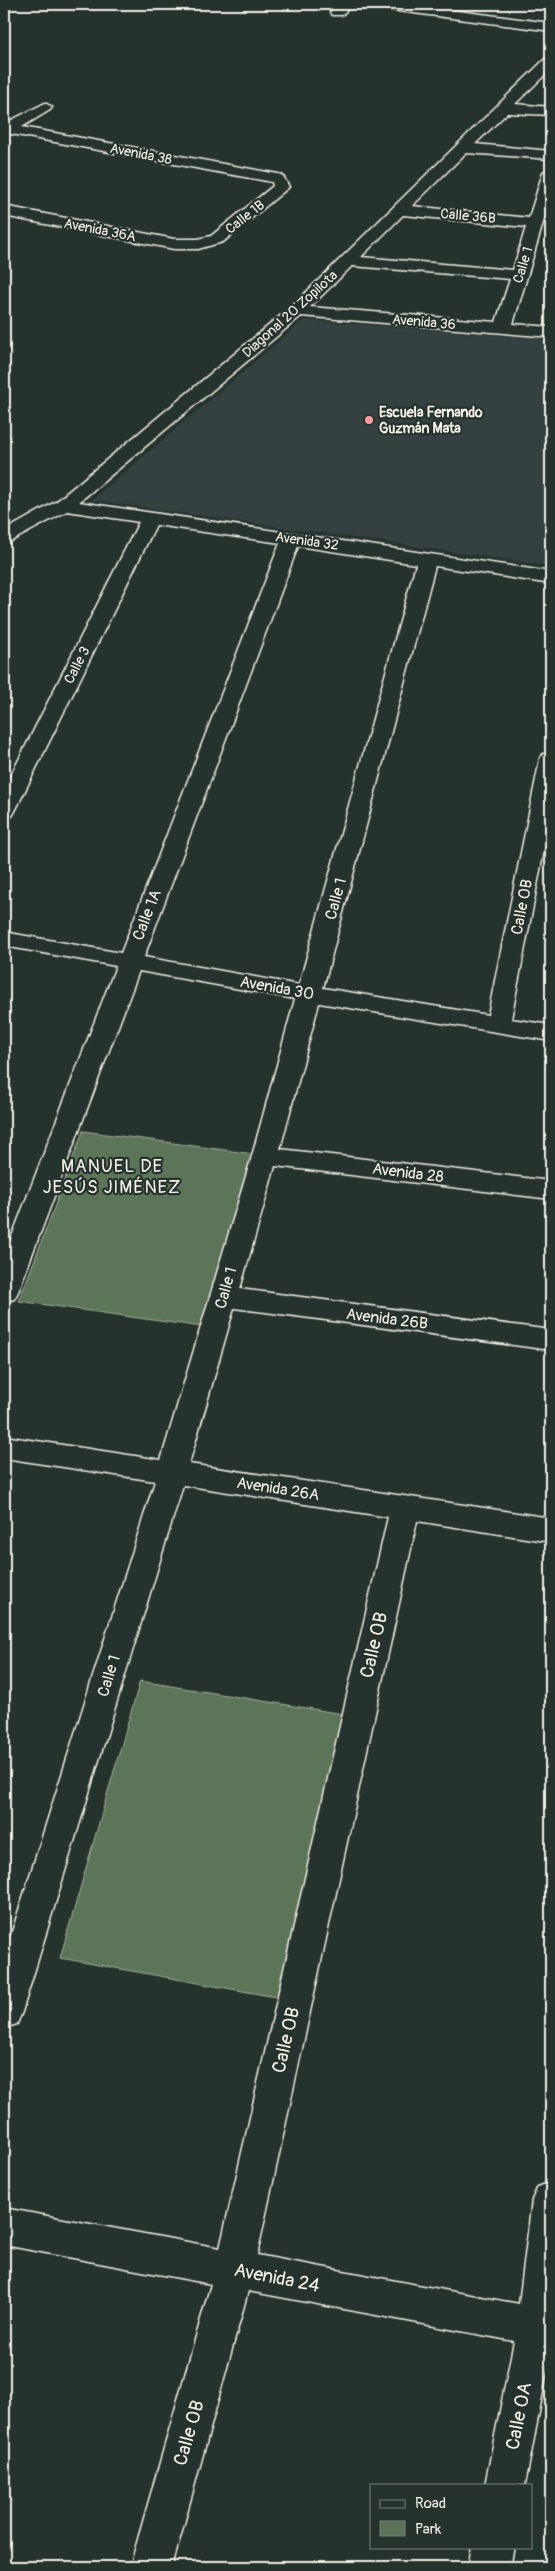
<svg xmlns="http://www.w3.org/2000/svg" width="555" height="2571" font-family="Pangolin,sans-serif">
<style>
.built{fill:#344140}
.green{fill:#5b7459;stroke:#a8b2a0}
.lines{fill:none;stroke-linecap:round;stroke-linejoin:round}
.minor-casing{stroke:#f4f1e8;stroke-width:3}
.minor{fill:#26332d;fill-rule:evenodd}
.poi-dot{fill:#ff9aa2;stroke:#26332d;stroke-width:2}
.labels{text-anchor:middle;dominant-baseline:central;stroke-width:4.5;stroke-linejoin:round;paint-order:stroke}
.far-street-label{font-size:14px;fill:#f4f1e8;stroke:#26332d}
.far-poi-label{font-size:14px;font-weight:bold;fill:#f4f1e8;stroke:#26332d;text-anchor:start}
.street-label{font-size:16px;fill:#f4f1e8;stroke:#26332d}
.neighbourhood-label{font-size:18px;letter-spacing:1px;fill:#f4f1e8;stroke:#26332d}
.near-street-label{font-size:19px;fill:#f4f1e8;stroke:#26332d}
</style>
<rect width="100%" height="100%" fill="#26332d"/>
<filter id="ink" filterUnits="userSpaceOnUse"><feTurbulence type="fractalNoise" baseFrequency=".02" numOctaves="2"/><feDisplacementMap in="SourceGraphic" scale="10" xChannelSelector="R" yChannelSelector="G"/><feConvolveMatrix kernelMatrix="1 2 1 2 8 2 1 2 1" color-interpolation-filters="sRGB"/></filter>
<g filter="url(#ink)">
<path class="built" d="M 304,320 L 551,339 L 551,566 L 92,500 Z"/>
<path class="green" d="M 83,1131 L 254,1154 L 202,1327 L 19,1301 Z
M 140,1681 L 343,1714 L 281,1998 L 60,1958 Z"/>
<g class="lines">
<defs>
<path id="minor" d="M 338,4 L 353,4 L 342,15 L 332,15 L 330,12 Z
M 368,4 L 404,4 L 551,23 L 551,31 L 375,8 Z
M 551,57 L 551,69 L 515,104 L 551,107 L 551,115 L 507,113 L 475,144 L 551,151 L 551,159 L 466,153 L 412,206 L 529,218 L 543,172 L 551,168 L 551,196 L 513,324 L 551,327 L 551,337 L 301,316 L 79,502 L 551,572 L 551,584 L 435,566 L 323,988 L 488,1015 L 540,759 L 543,754 L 551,753 L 551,814 L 511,1019 L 551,1025 L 551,1041 L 319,1003 L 280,1149 L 551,1181 L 551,1199 L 275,1166 L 240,1289 L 551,1330 L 551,1350 L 234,1308 L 189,1464 L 551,1518 L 551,1542 L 417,1521 L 257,2255 L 519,2304 L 532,2200 L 538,2187 L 551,2182 L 551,2350 L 525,2485 L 485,2485 L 514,2341 L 248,2291 L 172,2567 L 130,2567 L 211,2284 L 4,2245 L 4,2208 L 220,2248 L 388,1517 L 183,1485 L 22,2012 L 17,2024 L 4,2028 L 4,1957 L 155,1481 L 4,1458 L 4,1436 L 161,1460 L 252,1156 L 295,999 L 139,971 L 18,1292 L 14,1299 L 4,1302 L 4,1257 L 116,966 L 4,946 L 4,932 L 121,953 L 280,543 L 156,525 L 15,811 L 12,816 L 4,818 L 4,789 L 139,522 L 67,511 L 4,545 L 4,531 L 57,501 L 291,307 L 546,58 ZM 403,215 L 526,227 L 513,270 L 361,257 ZM 352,266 L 510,279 L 496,322 L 310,307 ZM 298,546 L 416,564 L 299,985 L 144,957 Z
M 45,103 L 52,107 L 50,110 L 22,127 L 278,174 L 283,176 L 289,187 L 223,242 L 198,249 L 174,249 L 4,216 L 4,206 L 174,239 L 198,239 L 211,236 L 273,186 L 272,182 L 11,134 L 4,136 L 4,124 Z
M 472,2547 L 514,2547 L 510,2567 L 468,2567 Z"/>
</defs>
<use href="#minor" class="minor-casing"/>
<use href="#minor" class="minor"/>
</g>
</g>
<circle class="poi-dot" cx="369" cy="420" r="5"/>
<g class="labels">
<g class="far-street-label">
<text transform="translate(141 154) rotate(11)">Avenida 38</text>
<text transform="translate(468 216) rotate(5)">Calle 36B</text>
<text transform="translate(245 217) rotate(-38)">Calle 1B</text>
<text transform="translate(100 230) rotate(11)">Avenida 36A</text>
<text transform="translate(523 265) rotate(-73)">Calle 1</text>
<text transform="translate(290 314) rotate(-42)">Diagonal 20 Zopilota</text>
<text transform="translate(424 322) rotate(5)">Avenida 36</text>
<text transform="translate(307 541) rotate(8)">Avenida 32</text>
<text transform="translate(77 665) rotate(-63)">Calle 3</text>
</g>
<g class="far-poi-label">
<text x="379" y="412">Escuela Fernando<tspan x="379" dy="16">Guzmán Mata</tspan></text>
</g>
<g class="street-label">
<text transform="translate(336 899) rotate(-75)">Calle 1</text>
<text transform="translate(522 907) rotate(-79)">Calle 0B</text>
<text transform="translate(147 915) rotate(-69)">Calle 1A</text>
<text transform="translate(277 988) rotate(10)">Avenida 30</text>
<text transform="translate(408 1173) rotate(7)">Avenida 28</text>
<text transform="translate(226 1288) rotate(-74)">Calle 1</text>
<text transform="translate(387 1319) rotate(7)">Avenida 26B</text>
<text transform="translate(278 1489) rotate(9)">Avenida 26A</text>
<text transform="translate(109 1676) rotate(-73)">Calle 1</text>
</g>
<g class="neighbourhood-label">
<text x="112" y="1166">MANUEL DE<tspan x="112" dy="21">JESÚS JIMÉNEZ</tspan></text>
</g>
<g class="near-street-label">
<text transform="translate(374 1645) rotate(-77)">Calle 0B</text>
<text transform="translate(286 2040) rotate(-77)">Calle 0B</text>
<text transform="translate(277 2278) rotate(11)">Avenida 24</text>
<text transform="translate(519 2416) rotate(-79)">Calle 0A</text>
<text transform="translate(189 2433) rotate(-74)">Calle 0B</text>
</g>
</g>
<rect width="555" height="2571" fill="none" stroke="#26332d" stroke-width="20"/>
<rect x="10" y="10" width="535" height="2551" fill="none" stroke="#f4f1e8" stroke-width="2" filter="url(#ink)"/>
<rect x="370" y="2484" width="162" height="65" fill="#26332d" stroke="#787f78"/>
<rect x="380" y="2500" width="25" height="8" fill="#26332d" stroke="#787f78"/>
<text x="415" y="2508" font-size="15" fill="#f4f1e8">Road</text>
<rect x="380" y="2521" width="25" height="15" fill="#5b7459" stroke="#787f78"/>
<text x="415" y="2534" font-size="15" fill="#f4f1e8">Park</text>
</svg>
